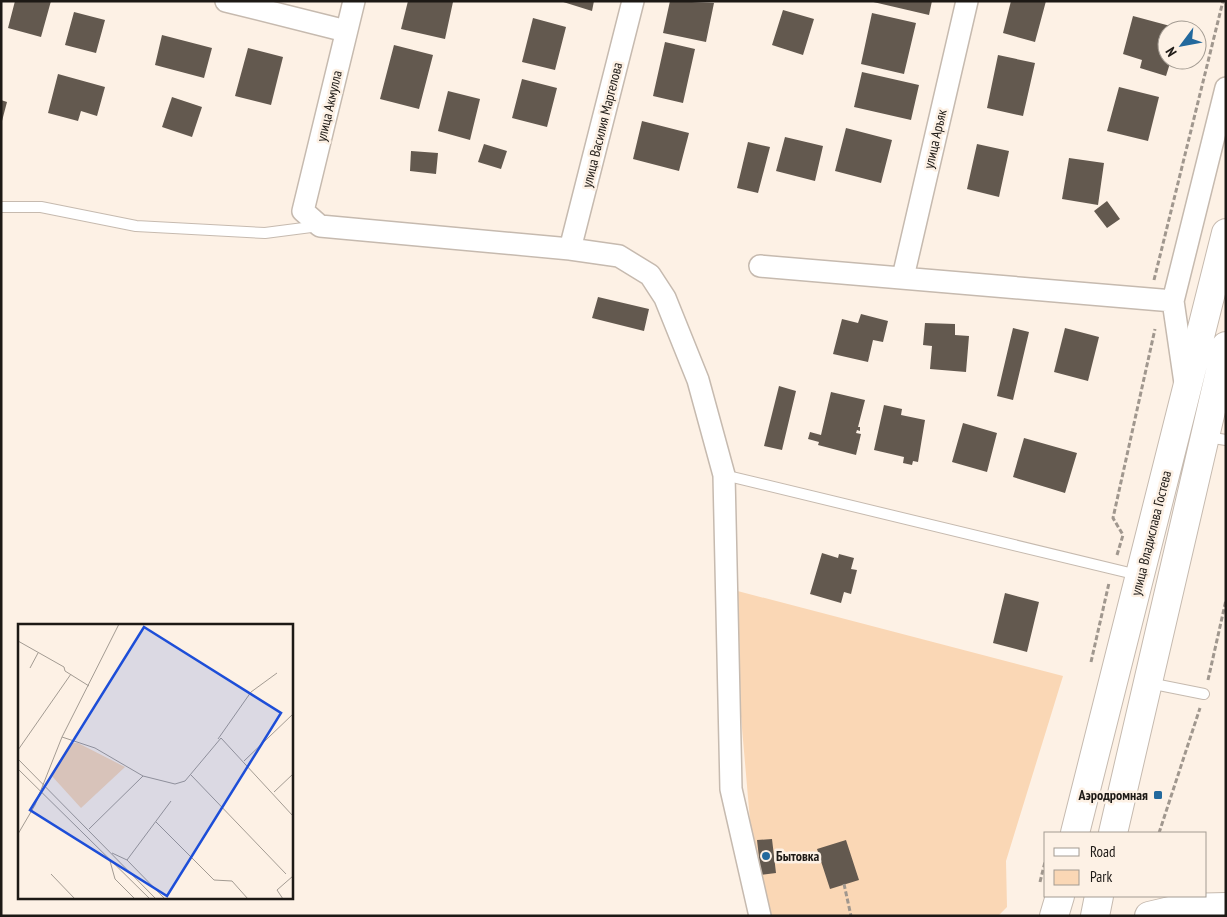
<svg xmlns="http://www.w3.org/2000/svg" width="1227" height="917" font-family="'PT Sans Narrow',sans-serif">
<style>
.green{fill:#fad7b5}
.building{fill:#63594f}
.lines{fill:none;stroke-linecap:round;stroke-linejoin:round}
.lane-casing{stroke:#c6baaf;stroke-width:12}
.street-casing{stroke:#c6baaf;stroke-width:24}
.secondary-casing{stroke:#c6baaf;stroke-width:30}
.path{stroke:#a0978e;stroke-width:3;stroke-dasharray:5 2.5;stroke-linecap:butt}
.lane{stroke:#fff;stroke-width:10}
.street{stroke:#fff;stroke-width:21}
.secondary{stroke:#fff;stroke-width:28}
.poi-dot{fill:#23699d;stroke:#fdf1e5;stroke-width:2}
.labels{text-anchor:middle;dominant-baseline:central;stroke-width:5;stroke-linejoin:round;paint-order:stroke}
.street-label{font-size:14px;fill:#1d1915;stroke:#fdf1e5}
.poi-label{font-size:14px;font-weight:bold;fill:#1d1915;stroke:#fdf1e5;text-anchor:end}
.inset-road{fill:none;stroke:#a39b92;stroke-width:1}
.view{fill:#1d4ed8;fill-opacity:0.15;stroke:#1d4ed8;stroke-width:2.5}
.inset-edge{fill:none;stroke:#1d1915;stroke-width:2.5}
</style>
<rect width="100%" height="100%" fill="#fdf1e5"/>
<path class="green" d="M 730,589 L 1063,676 L 1006,861 L 1007,907 L 998,916 L 773,916 L 756,890 Z"/>
<path class="building" d="M 15,1 L 51,1 L 41,37 L 8,28 Z
M 408,1 L 453,2 L 445,39 L 401,29 Z
M 560,1 L 594,1 L 592,11 Z
M 670,1 L 714,3 L 706,42 L 663,33 Z
M 869,1 L 932,1 L 929,15 Z
M 1011,1 L 1046,1 L 1035,42 L 1003,33 Z
M 783,10 L 814,19 L 803,55 L 772,45 Z
M 74,12 L 105,20 L 96,53 L 65,45 Z
M 872,13 L 916,23 L 904,74 L 861,64 Z
M 1133,16 L 1174,27 L 1173,30 L 1167,30 L 1167,60 L 1171,60 L 1166,76 L 1140,68 L 1142,60 L 1123,54 Z
M 533,18 L 566,27 L 555,70 L 522,62 Z
M 162,35 L 212,48 L 204,78 L 155,65 Z
M 665,42 L 695,49 L 683,103 L 653,96 Z
M 394,45 L 433,55 L 419,109 L 380,99 Z
M 248,48 L 283,57 L 271,105 L 235,96 Z
M 998,55 L 1035,63 L 1023,116 L 987,108 Z
M 862,72 L 919,85 L 911,120 L 854,107 Z
M 58,74 L 105,87 L 97,116 L 81,111 L 78,121 L 48,113 Z
M 522,79 L 557,88 L 547,127 L 512,118 Z
M 1119,87 L 1159,97 L 1148,141 L 1107,131 Z
M 448,91 L 480,99 L 470,140 L 438,131 Z
M 172,97 L 202,107 L 192,137 L 162,127 Z
M 1,100 L 7,102 L 2,121 L 1,121 Z
M 642,121 L 689,133 L 679,171 L 633,159 Z
M 846,128 L 892,140 L 881,183 L 835,171 Z
M 785,137 L 823,146 L 815,181 L 776,171 Z
M 748,142 L 770,147 L 758,193 L 737,188 Z
M 484,144 L 507,151 L 501,169 L 478,162 Z
M 977,144 L 1009,151 L 999,197 L 967,189 Z
M 411,151 L 438,153 L 436,174 L 410,171 Z
M 1069,158 L 1104,163 L 1098,205 L 1062,199 Z
M 1107,201 L 1120,219 L 1107,228 L 1094,211 Z
M 598,297 L 649,309 L 644,331 L 592,318 Z
M 861,314 L 888,321 L 883,342 L 873,340 L 868,362 L 833,354 L 842,319 L 858,323 Z
M 925,323 L 955,324 L 955,335 L 969,336 L 966,372 L 930,369 L 932,346 L 923,345 Z
M 1013,328 L 1029,332 L 1013,400 L 997,396 Z
M 1065,328 L 1099,337 L 1088,381 L 1054,372 Z
M 779,386 L 796,391 L 782,450 L 764,446 Z
M 831,392 L 865,400 L 858,427 L 860,427 L 860,431 L 857,430 L 856,433 L 861,434 L 856,455 L 818,445 L 819,442 L 808,439 L 810,432 L 821,435 Z
M 884,405 L 902,409 L 901,415 L 925,420 L 918,462 L 913,461 L 912,465 L 903,463 L 904,457 L 874,450 Z
M 963,423 L 997,433 L 987,472 L 952,462 Z
M 1024,438 L 1077,453 L 1065,493 L 1013,477 Z
M 822,553 L 838,558 L 839,554 L 854,558 L 851,569 L 857,570 L 851,594 L 844,592 L 841,603 L 810,594 Z
M 1005,593 L 1039,602 L 1027,652 L 993,643 Z
M 772,839 L 776,873 L 761,875 L 757,840 Z
M 846,840 L 859,880 L 830,889 L 817,849 Z"/>
<g class="lines">
<defs>
<path id="lane" d="M 1,207 L 41,207 L 136,226 L 265,233 L 319,226
M 1207,437 L 1226,440
M 724,475 L 1138,575
M 1149,683 L 1204,694"/>
<path id="street" d="M 226,1 L 346,31
M 354,1 L 303,211 L 320,226 L 570,249 L 619,256 L 650,275 L 665,298 L 698,380 L 724,475 L 731,789 L 760,916
M 570,249 L 633,1
M 760,266 L 1173,301
M 903,277 L 967,1
M 1185,383 L 1173,301 L 1226,88"/>
<path id="secondary" d="M 1075,833 L 1226,233
M 1113,833 L 1226,346
M 1054,916 L 1060,896
M 1095,916 L 1099,896
M 1149,916 L 1183,908 L 1226,907"/>
</defs>
<use href="#lane" class="lane-casing"/>
<use href="#street" class="street-casing"/>
<use href="#secondary" class="secondary-casing"/>
<path class="path" d="M 1154,280 L 1223,1
M 1117,555 L 1123,535 L 1113,518 L 1155,329
M 1091,662 L 1109,583
M 1208,680 L 1226,600
M 1159,833 L 1200,708
M 1040,882 L 1046,858
M 844,884 L 851,916"/>
<use href="#lane" class="lane"/>
<use href="#street" class="street"/>
<use href="#secondary" class="secondary"/>
</g>
<g class="poi-dot">
<rect x="1153" y="790" width="10" height="10" rx="2.5"/>
<circle cx="766" cy="856" r="5"/>
</g>
<g class="labels">
<g class="street-label">
<text transform="translate(329 106) rotate(-77)">улица Акмулла</text>
<text transform="translate(602 125) rotate(-76)">улица Василия Маргелова</text>
<text transform="translate(935 139) rotate(-77)">улица Аръяк</text>
<text transform="translate(1151 533) rotate(-76)">улица Владислава Гостева</text>
</g>
<g class="poi-label">
<text x="1148" y="795">Аэродромная</text>
<text x="776" y="856" text-anchor="start">Бытовка</text>
</g>
</g>
<g transform="translate(18 624)">
<rect width="275" height="275" fill="#fdf1e5"/>
<path d="M 52,119 L 60,119 L 107,143 L 63,184 L 33,151 Z" fill="#fad7b5"/>
<path class="inset-road" d="M 0,17 L 46,43 L 47,47 L 71,62M 12,44 L 20,29M 44,113 L 77,124 L 125,152 L 157,160 L 167,157 L 203,114 L 275,192M 200,115 L 233,68 L 259,49M 0,126 L 53,50M 0,135 L 138,275M 226,137 L 275,90M 0,145 L 132,275M 173,151 L 268,250M 256,168 L 275,150M 138,198 L 196,256 L 214,257 L 230,275M 71,205 L 125,152M 0,210 L 17,181 L 44,113 L 101,0M 94,229 L 109,236 L 147,275M 109,236 L 153,177M 92,237 L 97,255 L 117,275M 33,250 L 57,275M 265,275 L 259,266 L 275,252"/>
<path class="view" d="M 126,3 L 263,89 L 149,272 L 12,186 Z"/>
<rect width="275" height="275" class="inset-edge"/>
</g>
<rect width="1227" height="917" fill="none" stroke="#1d1915" stroke-width="5"/>
<rect x="1044" y="832" width="162" height="65" fill="#fdf1e5" stroke="#a39b92"/>
<rect x="1054" y="848" width="25" height="8" fill="#ffffff" stroke="#a39b92"/>
<text x="1090" y="857" font-size="15" fill="#1d1915">Road</text>
<rect x="1054" y="870" width="25" height="15" fill="#fad7b5" stroke="#a39b92"/>
<text x="1090" y="882" font-size="15" fill="#1d1915">Park</text>
<g transform="translate(1182 45) rotate(238)"><circle r="24" fill="#fdf1e5" stroke="#a39b92"/>
<path d="M0-4L9 19L0 12L-9 19Z" fill="#23699d"/>
<text y="-8" font-size="14" font-weight="bold" text-anchor="middle" fill="#1d1915">N</text>
</g>
</svg>
